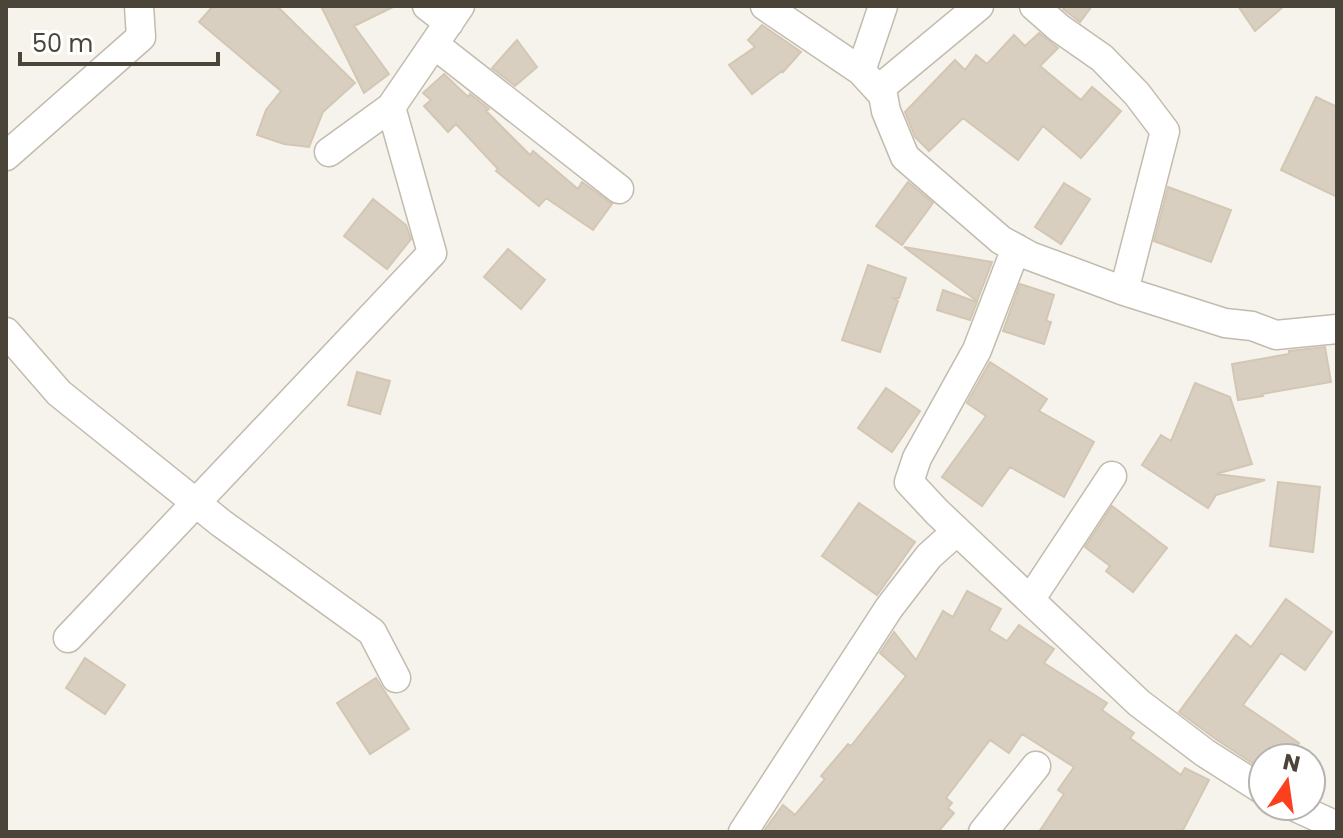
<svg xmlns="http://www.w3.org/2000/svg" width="1343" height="838" font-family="Poppins,sans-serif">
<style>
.building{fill:#d8cfc1;stroke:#d3c7b4;stroke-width:2}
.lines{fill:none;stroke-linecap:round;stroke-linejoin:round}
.street-casing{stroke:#c2bbae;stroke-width:31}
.street{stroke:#fff;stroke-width:28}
</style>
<rect width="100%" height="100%" fill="#f6f3ec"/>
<path class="building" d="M 213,6 L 277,6 L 355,83 L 323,112 L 309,147 L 284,144 L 257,135 L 266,110 L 281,91 L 199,22 Z
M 321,6 L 395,6 L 354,26 L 389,74 L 364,93 Z
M 1066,6 L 1092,6 L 1080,22 L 1063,9 Z
M 1238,6 L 1284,6 L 1255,31 Z
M 762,25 L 801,52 L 783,72 L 782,71 L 752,94 L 729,65 L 755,47 L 748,40 Z
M 1039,33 L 1058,48 L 1040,66 L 1081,100 L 1092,87 L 1121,111 L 1081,158 L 1043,126 L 1018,160 L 963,118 L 929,151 L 915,137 L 905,112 L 955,60 L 965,70 L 976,55 L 987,64 L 1014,35 L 1025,46 Z
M 517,40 L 537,67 L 515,86 L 492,68 Z
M 444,74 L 468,97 L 470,94 L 489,109 L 486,111 L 530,155 L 533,151 L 578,189 L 582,182 L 612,204 L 593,230 L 546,198 L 539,206 L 496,171 L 498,169 L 456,124 L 448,132 L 424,106 L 431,100 L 423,93 Z
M 1316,97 L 1337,107 L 1337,197 L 1281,170 Z
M 908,182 L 933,203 L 902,245 L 876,226 Z
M 1064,183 L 1090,199 L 1061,244 L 1035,227 Z
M 1168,187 L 1231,210 L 1211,262 L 1154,241 Z
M 373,199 L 406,225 L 411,239 L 387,269 L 344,236 Z
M 904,247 L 992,262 L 977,301 Z
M 508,249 L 545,280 L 521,309 L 484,277 Z
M 868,265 L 906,278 L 899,298 L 893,298 L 898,301 L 880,352 L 842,340 Z
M 1020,284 L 1054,295 L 1046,321 L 1051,322 L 1044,344 L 1003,331 Z
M 943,290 L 977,302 L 970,320 L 937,310 Z
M 1325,347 L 1331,382 L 1262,394 L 1263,396 L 1238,400 L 1232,364 L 1289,354 L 1289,351 Z
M 990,362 L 1047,399 L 1039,411 L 1094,442 L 1064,497 L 1010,467 L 982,506 L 942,477 L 986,416 L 967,403 Z
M 357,372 L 390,381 L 380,414 L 348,405 Z
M 1195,383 L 1230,397 L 1252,464 L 1216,474 L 1265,480 L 1216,495 L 1208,508 L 1142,465 L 1161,435 L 1171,441 Z
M 886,388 L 920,411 L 892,452 L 858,428 Z
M 1278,482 L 1320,487 L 1313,552 L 1270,546 Z
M 859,503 L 915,542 L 877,595 L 822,556 Z
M 1112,506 L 1167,548 L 1133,592 L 1106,571 L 1110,566 L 1085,547 Z
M 967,591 L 1001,609 L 989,630 L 1007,641 L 1019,625 L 1054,649 L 1044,663 L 1107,703 L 1102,710 L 1134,733 L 1130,738 L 1181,775 L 1185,768 L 1209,780 L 1182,832 L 1039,832 L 1064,794 L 1058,790 L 1074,767 L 1022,734 L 1009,753 L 990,740 L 946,798 L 952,803 L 948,808 L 954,813 L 938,832 L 763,832 L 783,805 L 795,815 L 825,779 L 821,776 L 848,744 L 851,746 L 906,676 L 880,653 L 894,632 L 916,660 L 943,611 L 953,617 Z
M 1286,599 L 1332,632 L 1305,670 L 1281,653 L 1243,705 L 1299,743 L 1288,758 L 1263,758 L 1263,770 L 1217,740 L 1179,712 L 1236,635 L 1251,647 Z
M 85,658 L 125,685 L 105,714 L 66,688 Z
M 376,678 L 409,729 L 370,754 L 337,703 Z"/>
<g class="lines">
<defs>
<path id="street" d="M 427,6 L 449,23
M 765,6 L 861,71 L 883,95 L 886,111 L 905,157 L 1001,240 L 1030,256 L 1124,291 L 1225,323 L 1252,326 L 1276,335 L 1337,329
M 1034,6 L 1059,28 L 1102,58 L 1137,94 L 1165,131 L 1124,291
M 435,45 L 619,189
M 861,71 L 883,6
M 879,89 L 979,6
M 329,152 L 391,107 L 460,6
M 6,156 L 141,37 L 139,6
M 1016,248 L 977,350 L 917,458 L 909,482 L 937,512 L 1139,703 L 1205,753 L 1263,790
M 6,332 L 59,393 L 221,523 L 372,632 L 396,678
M 1030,600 L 1112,476
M 68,638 L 432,253 L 391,107
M 1293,806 L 1337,826
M 743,832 L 889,608 L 929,556 L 957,531
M 983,832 L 1036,766"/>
</defs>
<use href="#street" class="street-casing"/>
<use href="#street" class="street"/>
</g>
<rect width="1343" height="838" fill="none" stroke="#4b4439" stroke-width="16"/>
<g transform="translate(1287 782) rotate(13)"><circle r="38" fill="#ffffff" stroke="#b7b4b0" stroke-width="2"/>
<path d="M0-6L14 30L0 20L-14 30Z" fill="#fc3f1d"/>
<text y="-12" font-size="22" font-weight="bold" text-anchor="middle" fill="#4b4439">N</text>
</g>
<path d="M20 52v12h198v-12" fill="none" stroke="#4b4439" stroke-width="4"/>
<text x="32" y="52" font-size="24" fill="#4b4439" stroke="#ffffff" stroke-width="6" paint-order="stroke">50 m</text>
</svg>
